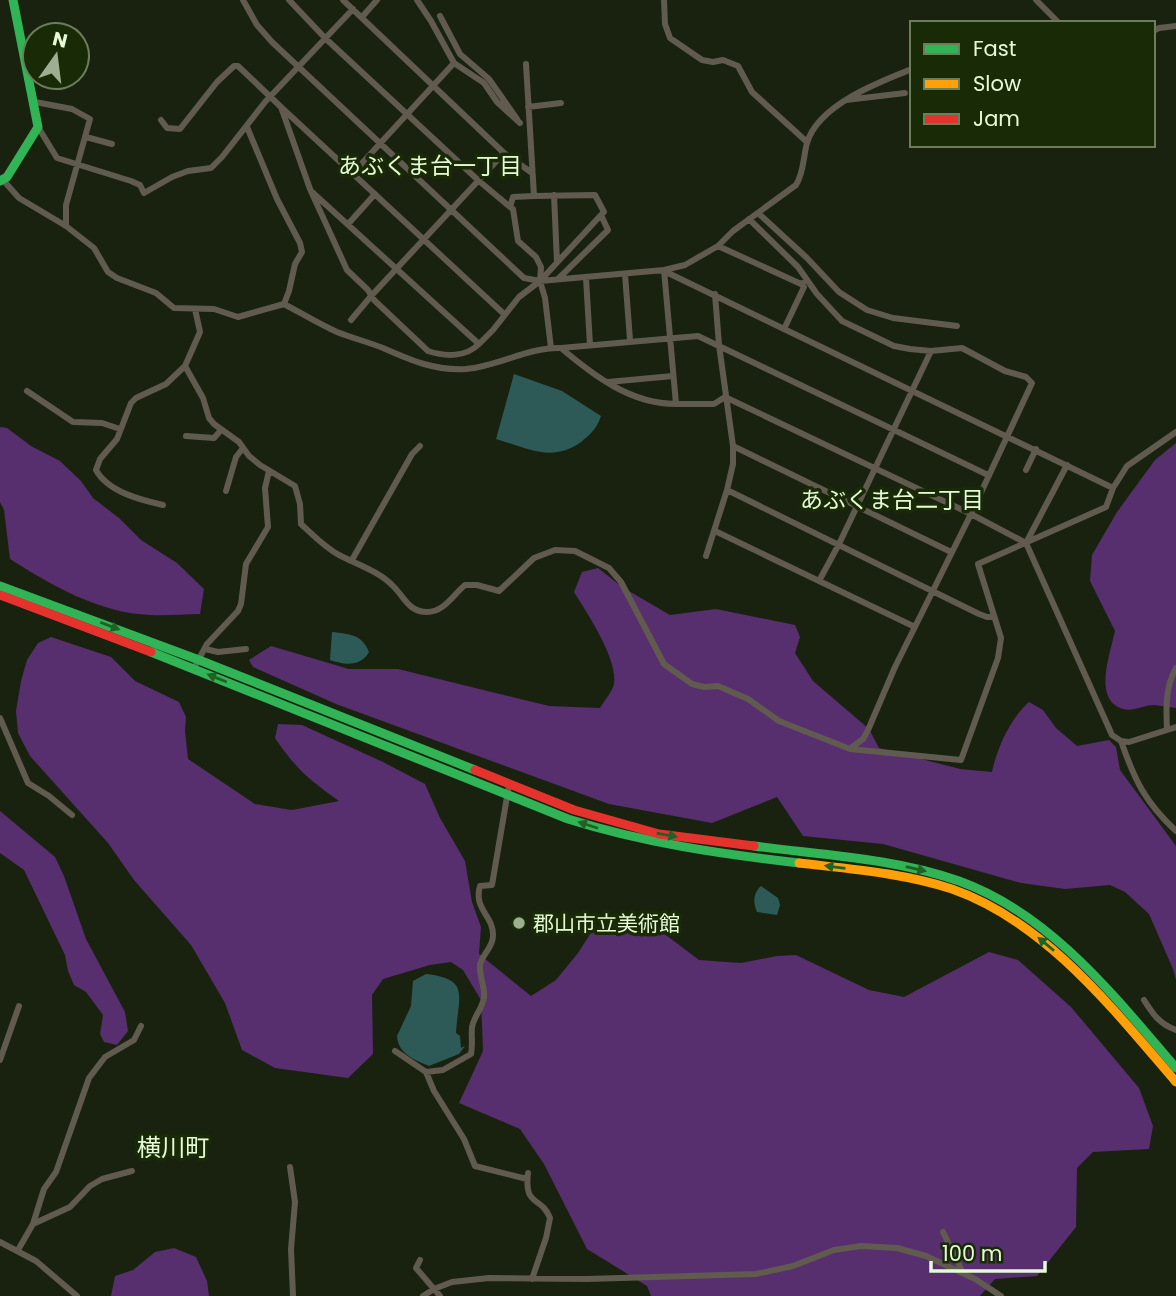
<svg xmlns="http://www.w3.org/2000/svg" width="1176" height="1296" font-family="Poppins,'Noto Sans JP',sans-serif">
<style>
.forest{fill:#572e6e}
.water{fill:#2d5a56}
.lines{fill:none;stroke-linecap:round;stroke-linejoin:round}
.street{stroke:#615b4f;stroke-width:6}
.fast{stroke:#30b455;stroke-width:9}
.slow{stroke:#ff9f0a;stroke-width:9}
.jam{stroke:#e5322d;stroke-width:9}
.oneway{fill:#226126}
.poi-dot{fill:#9eae91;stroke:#192a07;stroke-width:2.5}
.labels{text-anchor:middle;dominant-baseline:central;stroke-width:7;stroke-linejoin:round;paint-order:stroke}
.poi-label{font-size:21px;fill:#e6fad7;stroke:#192a07;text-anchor:start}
.neighbourhood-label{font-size:23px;fill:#e6fad7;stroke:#192a07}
.quarter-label{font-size:24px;fill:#e6fad7;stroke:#192a07}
</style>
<rect width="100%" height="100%" fill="#19220f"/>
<path class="forest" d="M 0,427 L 7,428 L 31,446 L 60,461 L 81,481 L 93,498 L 119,518 L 141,540 L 177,563 L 204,589 L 200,614 C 183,614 167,616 150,615 C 100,613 52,586 10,559 L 4,510 L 0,502 Z
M 1176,443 L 1176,708 C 1169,707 1161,706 1154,705 C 1143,705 1131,713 1120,708 C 1093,697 1111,651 1115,631 L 1090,581 L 1092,555 L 1117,512 L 1155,460 Z
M 598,568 L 622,587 L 670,615 L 716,609 L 795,625 L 800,637 L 795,653 L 813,681 L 869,729 L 879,748 L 960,769 L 992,772 C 997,748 1010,719 1029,702 L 1043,710 L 1056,728 L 1077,746 L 1109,740 L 1116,747 L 1120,770 L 1176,846 L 1176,980 L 1173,969 L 1149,914 L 1125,892 L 1110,885 L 1065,889 L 1021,883 L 883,844 L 803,836 L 777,797 L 712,823 L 609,804 L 336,704 L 253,667 L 249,660 L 271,646 L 349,669 L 398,669 L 549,706 L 600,708 C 604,701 612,692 614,684 C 618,659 587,613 574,592 L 582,572 Z
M 51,637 L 111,657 L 135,681 L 179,702 L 186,717 L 185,731 L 188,759 L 255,804 L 292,810 L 339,801 C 308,779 297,770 275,738 L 278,724 L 302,725 L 383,762 L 425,784 L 440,818 L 465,861 L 472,902 L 481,927 L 479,954 L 531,996 L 556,980 L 578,953 L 594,928 L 630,918 L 666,935 L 699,960 L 741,963 L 777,956 L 796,955 L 869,990 L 904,997 L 989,952 L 1018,960 L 1071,1007 L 1139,1088 L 1153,1126 L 1149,1149 L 1093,1152 L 1077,1168 L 1076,1227 L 1037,1276 L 995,1279 L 980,1296 L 651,1296 L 647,1286 L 587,1249 L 544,1164 L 520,1129 L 459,1103 L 483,1051 L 481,1000 L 463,970 L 451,962 L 430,965 L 383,979 L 372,995 L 373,1054 L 348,1078 L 275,1068 L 242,1050 L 225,1003 L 191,945 L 134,880 L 108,843 L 30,756 L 18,733 L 16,711 L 21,681 L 27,660 L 38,643 Z
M 0,811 L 55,857 L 64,876 L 86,939 L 125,1012 L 128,1031 L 117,1045 L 104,1042 L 100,1034 L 103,1015 L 86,992 L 74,985 L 68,971 L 65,955 L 24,870 L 0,853 Z
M 174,1248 L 196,1257 L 207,1281 L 209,1296 L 111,1296 L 115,1276 L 133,1270 L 155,1252 Z"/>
<path class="water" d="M 514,374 L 562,391 L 601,416 C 597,428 591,434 581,442 C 552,463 527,448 496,439 Z
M 332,632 C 349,634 362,634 369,652 C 361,667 344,665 330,660 Z
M 761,886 L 778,898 L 780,905 L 777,915 L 757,912 C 753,903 753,893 761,886 Z
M 426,974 C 471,979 458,996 456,1033 L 460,1036 L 461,1048 L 465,1046 L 459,1054 L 429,1066 C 415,1060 398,1054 397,1036 L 411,1006 L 413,981 Z"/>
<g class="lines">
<path class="street" d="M 243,0 L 257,25 L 272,42 L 524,278 L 540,281 L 664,270 L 685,265 L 718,246 L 733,231 L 796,185 C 804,172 803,158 807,143 C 818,105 879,82 912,69
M 289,0 L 325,38 L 479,181 L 510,207
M 343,0 L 504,153 L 532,173
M 417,0 L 431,21 L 454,63 L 484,83 L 497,102 L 520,123
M 664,0 L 665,24 L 670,38 L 702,60 L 713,62 L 723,60 L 738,66 L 752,92 L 807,142
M 1036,0 L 1059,23
M 440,16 L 460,54 L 489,79 L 517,119
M 362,17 L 377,0
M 1153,31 L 1159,28 L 1176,26
M 526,64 L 534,196 L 595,195 L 604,212 L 601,215 L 608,230 L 558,279
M 846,100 L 905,93
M 35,102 L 72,109 L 90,119 L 66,205 L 66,226
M 528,107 L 561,103
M 282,108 L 504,314
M 161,120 L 167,128 L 180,129 L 217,82 L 234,66 L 238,66 L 281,107 L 310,189 L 347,270 L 368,290 L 374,300 L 428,351 C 446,357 466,357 479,344
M 38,127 L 57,158 L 131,181 L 140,185 L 144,193 L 172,177 L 188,171 L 211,168 L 222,157 L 265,102 L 353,9
M 247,127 L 277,199 L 300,243 L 302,252 L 295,264 L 289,291 L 284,304
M 86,137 L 112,144
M 353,173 L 454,63
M 3,180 L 19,198 L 66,226 L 94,248 L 108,272 L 117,278 L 156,293 L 174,308 L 214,309 L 238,317 L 284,304 C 301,313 319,324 337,332 C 352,338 368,342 383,348 C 410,360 435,371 466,369 C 499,366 528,347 561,348 C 594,376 631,404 676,404
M 312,192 L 479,344 L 493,330 L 519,297 L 540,281 L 601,215
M 554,195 L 557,262
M 534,196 L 513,197 L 510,207 L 513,209 L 518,241 L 536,257 L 541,267 L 540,281 L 545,298 L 551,348
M 758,213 L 807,258 L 839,292 L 867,310 L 893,318 L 957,326
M 749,219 L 798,267 L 817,294 L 842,321 L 894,346 L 910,349 L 931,351 L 962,348 L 1005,371 L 1026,377 L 1032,383 L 971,514 L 895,667 L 868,730 L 863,739 L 851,748
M 349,223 L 375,194
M 718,246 L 801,284
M 664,270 L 676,404 L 714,404 L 725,397
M 664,271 L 1113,488
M 625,274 L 630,340
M 586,278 L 590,345
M 195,309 L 200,332 L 185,366 L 203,398 L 209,418 L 214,424 L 239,442 L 249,456 L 260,465 L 295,486 L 300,504 L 301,524 C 313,535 324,547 339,555 C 358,565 379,571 394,587 C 405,598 409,612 427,612 C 444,612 453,595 465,585 L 477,585 L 499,591 L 534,558 L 555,550 L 575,551 L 609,568 L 621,582 L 664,664 L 692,684 L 704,687 L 718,686 L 748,699 L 779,721 L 850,749 L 961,760 L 998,658 L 1001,638 L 978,564 L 1106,507 L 1113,488 L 1127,466 L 1176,432
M 351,320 L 372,295 L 504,153
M 785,327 L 804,287 L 801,284 L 803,283
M 561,348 L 698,336 L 988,475
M 608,382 L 673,376
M 27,391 L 73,422 L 102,423 L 120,429
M 725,397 L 971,514 L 1026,543 L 1112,735 L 1121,741 L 1129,742 L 1176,727
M 186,436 L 214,438 L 221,430
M 733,446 L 951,552
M 1026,470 L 1036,449
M 727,490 L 979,614 L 987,617 L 994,617
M 226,491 L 236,457 L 243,448
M 163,505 C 141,500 108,492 96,470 L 100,459 L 117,439 L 131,403 L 136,398 L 166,384 L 185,366
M 715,531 L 915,627
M 1026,543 L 1067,465
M 706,556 L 727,490 L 733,464 L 733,446 L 719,345 L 715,294
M 352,560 L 412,454 L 420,446
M 819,581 L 839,544 L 931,351
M 205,649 L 218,652 L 246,649
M 194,668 L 207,644 L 238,611 L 241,604 L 246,564 L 268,527 L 265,488 L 269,471
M 0,718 L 28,783 L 49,796 L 72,815
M 1167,730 C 1166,709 1165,687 1176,668
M 1121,741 C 1135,781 1145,802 1176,831
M 1144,1000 C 1153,1014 1159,1024 1176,1030
M 395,1051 L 426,1072 L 434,1091 L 464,1139 L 475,1166 L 527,1179
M 0,1060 L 19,1006
M 426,1072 L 443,1070 L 471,1054 C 473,1045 471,1036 472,1027 C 474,1016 483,1008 484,997 C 485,986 479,976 480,965 C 482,954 493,948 493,936 C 494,916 473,909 480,886 L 492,885 L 509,785
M 290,1167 L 295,1202 L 291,1249 L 293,1296
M 528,1173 C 524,1208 541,1195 550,1218 L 546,1238 L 532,1279
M 33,1224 L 70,1207 L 90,1186 L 102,1179 L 132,1171
M 943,1232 L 962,1271
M 0,1242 L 36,1261 L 77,1296
M 18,1250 L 33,1224 L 44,1189 L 56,1172 L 89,1078 L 105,1057 L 134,1040 L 141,1026
M 420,1260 L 416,1268 L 440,1296
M 423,1296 L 434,1289 L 452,1282 L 489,1278 L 587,1279 L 756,1274 L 793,1266 L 834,1250 L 861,1246 L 897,1248 L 926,1256 L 975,1279 L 1001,1296"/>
<path class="fast" d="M 0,181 L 7,177 L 38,127 L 13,0
M 0,586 L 199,660 L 475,770
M 151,652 L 568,819 C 644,843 721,854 799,863
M 754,846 C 822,855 894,858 959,881 C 1051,914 1115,997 1176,1068"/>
<path class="slow" d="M 799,863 C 850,869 903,873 952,889 C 1046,922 1113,1009 1176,1082"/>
<path class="jam" d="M 0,595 L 151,652
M 475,770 L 574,810 L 659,834 L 754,846"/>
</g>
<defs><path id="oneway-solid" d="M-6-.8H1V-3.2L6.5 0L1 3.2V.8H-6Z" transform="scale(1.75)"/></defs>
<g class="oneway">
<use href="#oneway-solid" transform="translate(110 626) rotate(21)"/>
<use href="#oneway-solid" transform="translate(217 678) rotate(-158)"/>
<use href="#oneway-solid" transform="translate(588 825) rotate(-162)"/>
<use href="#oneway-solid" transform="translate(667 835) rotate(10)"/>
<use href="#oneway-solid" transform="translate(835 867) rotate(-173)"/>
<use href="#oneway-solid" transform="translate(916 869) rotate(13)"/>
<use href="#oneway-solid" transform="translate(1046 944) rotate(-140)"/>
</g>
<circle class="poi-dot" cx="519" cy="923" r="7"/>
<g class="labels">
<g class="poi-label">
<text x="533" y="923">郡山市立美術館</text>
</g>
<g class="neighbourhood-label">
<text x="430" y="166">あぶくま台一丁目</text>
<text x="892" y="500">あぶくま台二丁目</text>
</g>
<g class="quarter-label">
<text x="173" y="1147">横川町</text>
</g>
</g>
<rect x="910" y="21" width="245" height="126" fill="#192a07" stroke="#6b7d5a" stroke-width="2"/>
<rect x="924" y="44" width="35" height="10" fill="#30b455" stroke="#6b7d5a" stroke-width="2"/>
<text x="973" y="56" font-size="21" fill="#e6fad7">Fast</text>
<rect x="924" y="79" width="35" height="10" fill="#ff9f0a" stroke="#6b7d5a" stroke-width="2"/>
<text x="973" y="91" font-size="21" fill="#e6fad7">Slow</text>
<rect x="924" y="114" width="35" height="10" fill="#e5322d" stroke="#6b7d5a" stroke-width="2"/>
<text x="973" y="126" font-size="21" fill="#e6fad7">Jam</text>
<g transform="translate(56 56) rotate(14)"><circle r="33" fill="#192a07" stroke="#6b7d5a" stroke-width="2"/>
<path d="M0-5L12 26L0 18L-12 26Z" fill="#9eae91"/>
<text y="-10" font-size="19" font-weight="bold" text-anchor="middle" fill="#e6fad7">N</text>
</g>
<path d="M931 1261v10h114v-10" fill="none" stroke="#e6fad7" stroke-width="3.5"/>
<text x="942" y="1261" font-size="21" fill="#e6fad7" stroke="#192a07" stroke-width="5" paint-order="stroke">100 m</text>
</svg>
